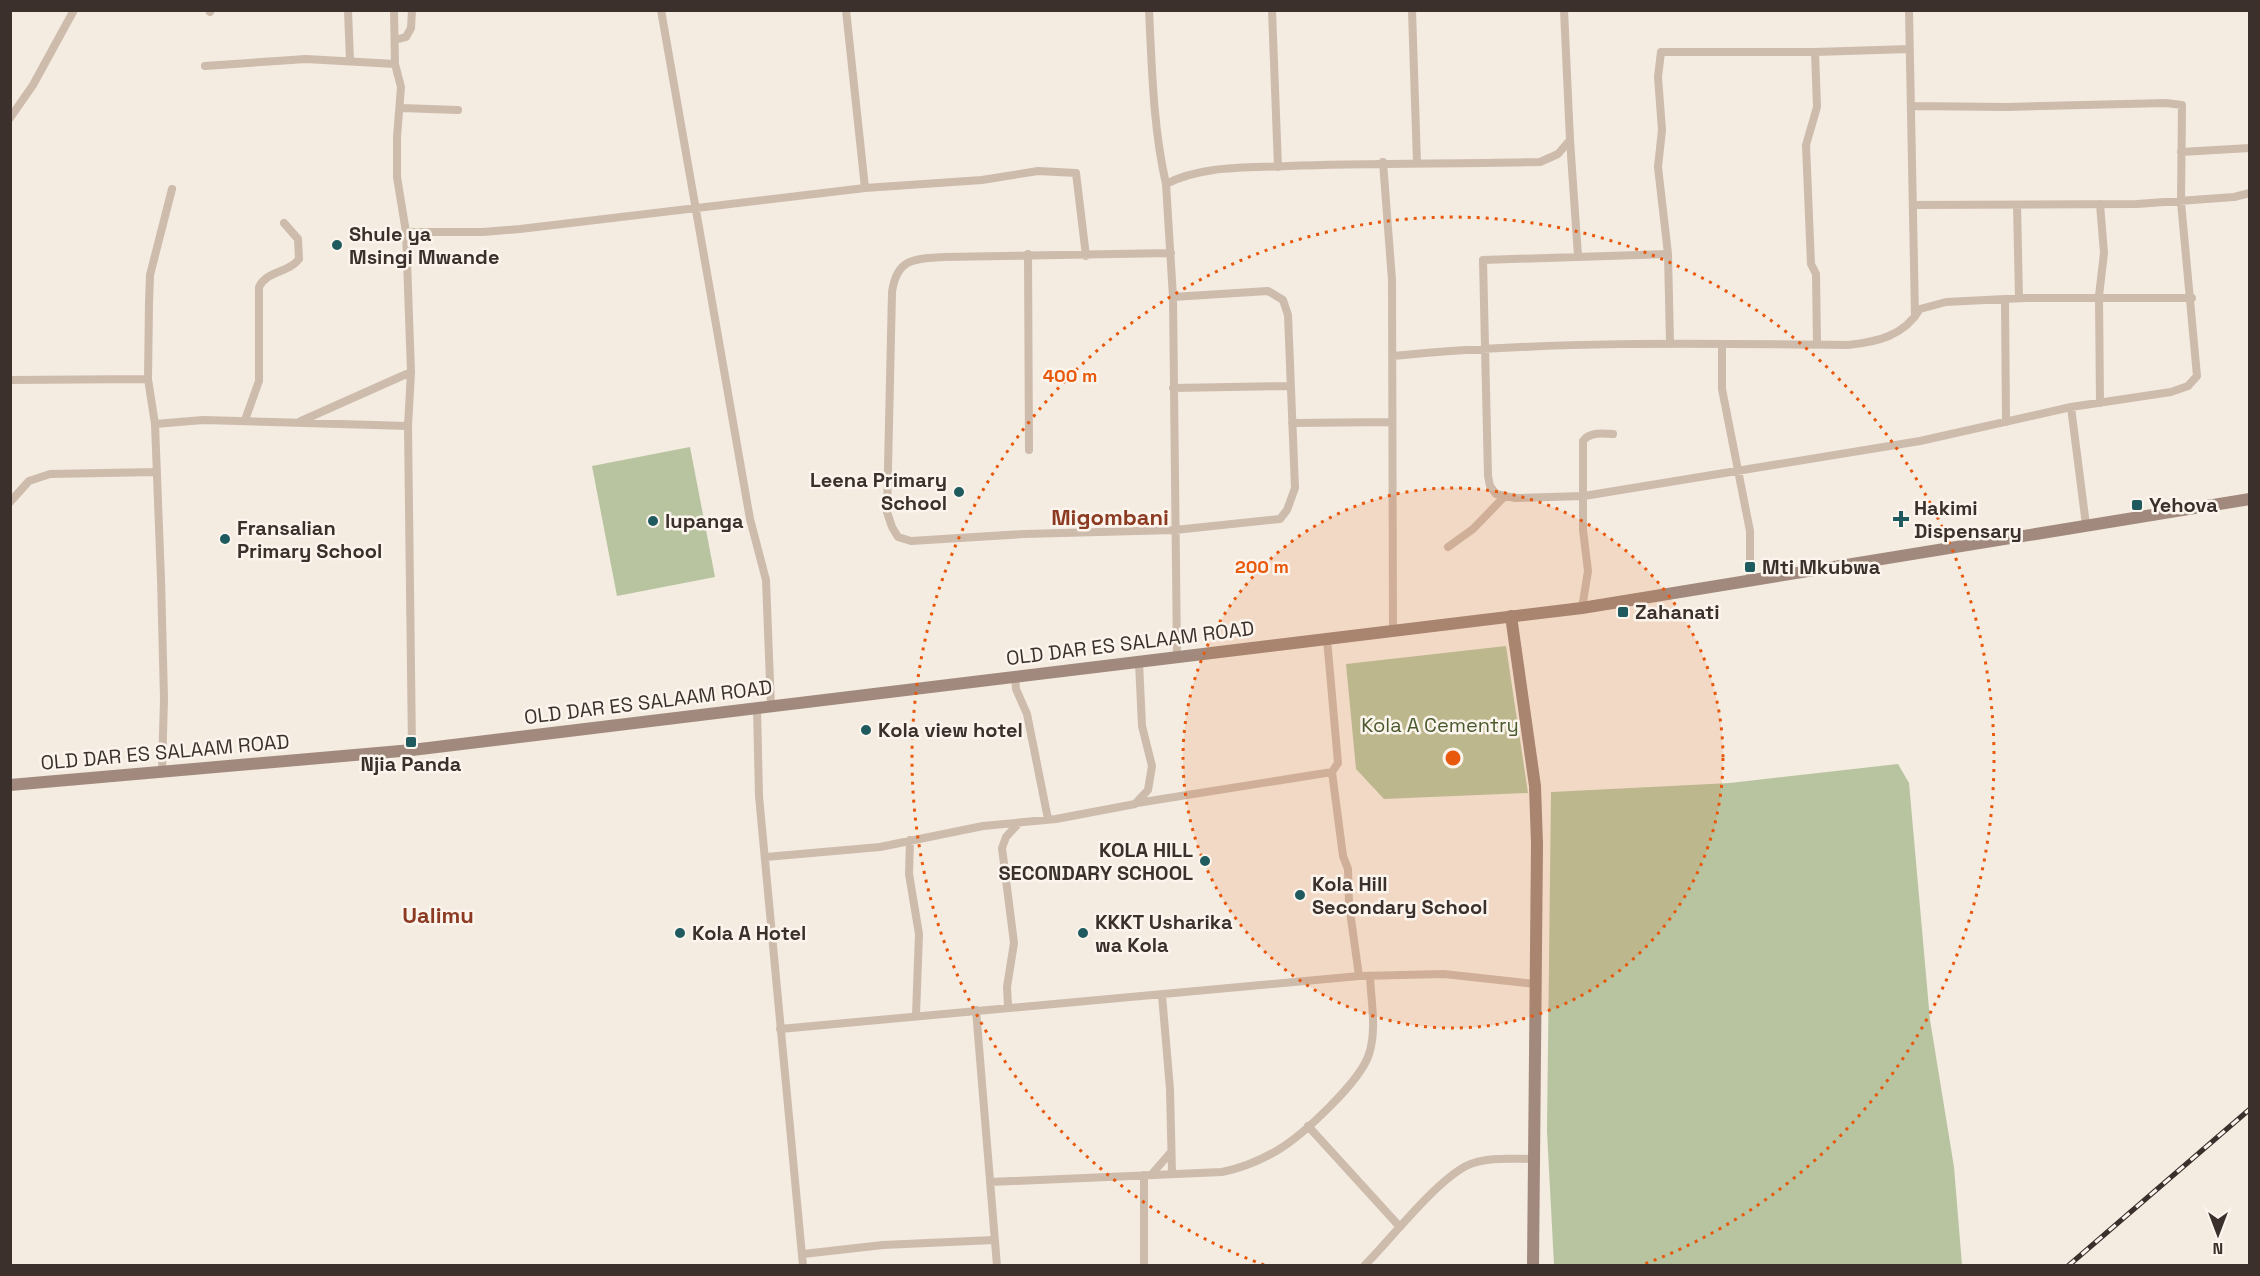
<svg xmlns="http://www.w3.org/2000/svg" width="2260" height="1276" font-family="'Space Grotesk',sans-serif">
<style>
.green{fill:#b8c4a0}
.lines{fill:none;stroke-linecap:round;stroke-linejoin:round}
.street{stroke:#cdbbac;stroke-width:8}
.secondary{stroke:#a18a7d;stroke-width:12}
.rail-casing{stroke:#3b302b;stroke-width:5}
.rail{stroke:#fbf5ee;stroke-width:3;stroke-dasharray:9;stroke-linecap:butt}
.ring{fill:none;stroke:#e8590c;stroke-width:3;stroke-dasharray:3 6}
.poi-dot{fill:#1f5a5e;stroke:#fbf5ee;stroke-width:2}
.labels{text-anchor:middle;dominant-baseline:central;stroke-width:5;stroke-linejoin:round;paint-order:stroke}
.poi-label{font-size:20px;font-weight:bold;fill:#3b302b;stroke:#fbf5ee;text-anchor:start}
.street-label{font-size:20px;fill:#3b302b;stroke:#fbf5ee}
.park-label{font-size:20px;fill:#4a5a2e;stroke:#fbf5ee}
.quarter-label{font-size:22px;font-weight:bold;fill:#8c3b22;stroke:#fbf5ee}
.centre{fill:#e8590c;stroke:#fbf5ee;stroke-width:3}
.ring-label{font-size:18px;text-anchor:middle;font-weight:bold;fill:#e8590c;stroke:#fbf5ee;stroke-width:5;stroke-linejoin:round;paint-order:stroke}
</style>
<rect width="100%" height="100%" fill="#f4ebe1"/>
<path class="green" d="M 690,447 L 715,577 L 617,596 L 592,466 Z
M 1506,646 L 1528,793 L 1384,799 L 1356,769 L 1346,664 Z
M 1898,764 L 1909,783 L 1930,1020 L 1954,1167 L 1962,1265 L 1554,1265 L 1547,1131 L 1551,792 L 1730,783 Z"/>
<g class="lines">
<path class="street" d="M 348,10 L 350,61
M 394,10 L 395,64 L 401,87 L 397,137 L 397,177 L 406,232 L 411,372 L 408,426 L 412,750
M 661,10 L 750,519 L 766,580 L 771,707
M 846,10 L 865,188
M 1149,10 C 1152,69 1153,127 1166,184
M 1272,10 L 1278,167
M 1412,10 L 1417,163
M 1909,10 L 1915,316
M 210,12 L 211,10
M 395,40 L 406,37 L 411,28 L 412,10
M 1815,52 L 1817,107 L 1806,145 L 1811,264 L 1816,274 L 1817,344
M 205,66 L 306,59 L 395,64
M 401,108 L 458,110
M 10,118 L 33,85 L 74,10
M 1570,140 L 1578,256
M 2181,152 L 2250,148
M 1383,162 L 1392,280 L 1393,631
M 2100,204 L 2104,253 L 2099,296 L 2100,403
M 1913,205 L 2137,204 L 2234,197 L 2250,193
M 2017,205 L 2019,298
M 406,232 L 483,232 L 520,229 L 865,188 L 982,180 L 1038,171 L 1076,173 L 1086,256
M 1171,253 L 944,257 C 914,259 897,258 892,292 L 887,512 L 892,527 L 898,537 L 911,541 L 1024,534 L 1175,530 L 1280,519 L 1287,510 L 1295,488 L 1288,315 L 1283,300 L 1268,291 L 1173,297
M 1028,254 L 1029,450
M 1668,254 L 1483,260 L 1488,476 L 1490,486 L 1496,494 L 1515,498 L 1584,496 L 1920,441 L 2071,407 L 2171,392 L 2188,386 L 2197,376 L 2181,202 L 2182,105 L 2166,103 L 2007,107 L 1911,106
M 2005,300 L 2006,422
M 1670,343 L 1668,254 L 1658,167 L 1662,130 L 1658,77 L 1661,52 L 1815,52 L 1910,49
M 1722,345 L 1722,389 L 1750,531 L 1750,580
M 1393,356 C 1544,341 1696,343 1848,345 C 1877,342 1904,336 1920,309 L 1946,302 L 2025,298 L 2192,298
M 10,380 L 148,379
M 1173,388 L 1291,386
M 2071,407 L 2086,525
M 245,420 L 259,381 L 259,287 C 266,271 289,273 299,259 L 298,239 L 284,223
M 301,421 L 411,372
M 1292,423 L 1392,422
M 155,424 L 203,420 L 408,426
M 10,502 L 29,481 L 50,474 L 157,472
M 1448,547 L 1473,529 L 1504,497
M 1582,608 L 1588,571 L 1583,530 L 1583,441 C 1589,432 1603,433 1613,434
M 1327,639 L 1338,763 L 1332,772 L 1343,856 L 1348,869 L 1349,904 L 1359,976
M 1177,657 L 1173,297 L 1166,184 C 1202,165 1248,168 1288,166 C 1372,163 1456,164 1540,162 L 1558,154 L 1570,140 L 1564,10
M 1015,676 L 1016,689 L 1027,714 L 1048,819
M 757,708 L 759,796 L 803,1266
M 162,771 L 164,699 L 161,579 L 155,424 L 148,379 L 149,304 L 150,275 L 172,189
M 1137,803 L 1332,772
M 910,840 L 909,874 L 919,934 L 916,1015
M 766,857 L 880,847 L 983,826 L 1056,819 L 1135,804 L 1148,790 L 1152,766 L 1142,726 L 1139,662
M 1162,995 L 1170,1089 L 1172,1173
M 1008,1006 L 1007,987 L 1014,943 L 1002,848 L 1006,837 L 1017,825
M 976,1010 L 997,1266
M 780,1029 L 1359,976 L 1444,974 L 1535,984
M 1308,1126 L 1400,1227
M 1144,1175 L 1144,1266
M 1151,1175 L 1171,1152
M 990,1182 L 1222,1172 C 1242,1168 1261,1160 1278,1150 C 1303,1135 1361,1081 1369,1054 C 1377,1030 1371,1001 1370,976
M 803,1254 L 883,1245 L 994,1240
M 1364,1266 C 1391,1239 1434,1183 1466,1166 C 1486,1156 1512,1159 1534,1159"/>
<path class="secondary" d="M 1511,616 L 1535,786 L 1537,844 L 1533,1266
M 10,785 L 412,750 L 1582,608 L 2250,499"/>
<defs>
<path id="rail" d="M 2068,1266 L 2250,1109"/>
</defs>
<use href="#rail" class="rail-casing"/>
<use href="#rail" class="rail"/>
</g>
<circle cx="1453" cy="758" r="270" fill="#e8590c" fill-opacity=".12"/>
<g class="ring">
<circle cx="1453" cy="758" r="270"/>
<path d="M1264 1265A541 541 0 1 1 1642 1265"/>
</g>
<g class="poi-dot">
<circle cx="337" cy="245" r="6"/>
<circle cx="959" cy="492" r="6"/>
<rect x="2131" y="499" width="12" height="12" rx="3"/>
<path d="M1898 510h6v6h6v6h-6v6h-6v-6h-6v-6h6z"/>
<circle cx="653" cy="521" r="6"/>
<circle cx="225" cy="539" r="6"/>
<rect x="1744" y="561" width="12" height="12" rx="3"/>
<rect x="1617" y="606" width="12" height="12" rx="3"/>
<circle cx="866" cy="730" r="6"/>
<rect x="405" y="736" width="12" height="12" rx="3"/>
<circle cx="1205" cy="861" r="6"/>
<circle cx="1300" cy="895" r="6"/>
<circle cx="680" cy="933" r="6"/>
<circle cx="1083" cy="933" r="6"/>
</g>
<g class="labels">
<g class="poi-label">
<text x="349" y="234">Shule ya<tspan x="349" dy="23">Msingi Mwande</tspan></text>
<text x="947" y="480" text-anchor="end">Leena Primary<tspan x="947" dy="23">School</tspan></text>
<text x="2149" y="505">Yehova</text>
<text x="1914" y="508">Hakimi<tspan x="1914" dy="23">Dispensary</tspan></text>
<text x="665" y="521">lupanga</text>
<text x="237" y="528">Fransalian<tspan x="237" dy="23">Primary School</tspan></text>
<text x="1762" y="567">Mti Mkubwa</text>
<text x="1635" y="612">Zahanati</text>
<text x="878" y="730">Kola view hotel</text>
<text x="411" y="764" text-anchor="middle">Njia Panda</text>
<text x="1193" y="850" text-anchor="end">KOLA HILL<tspan x="1193" dy="23">SECONDARY SCHOOL</tspan></text>
<text x="1312" y="884">Kola Hill<tspan x="1312" dy="23">Secondary School</tspan></text>
<text x="1095" y="922">KKKT Usharika<tspan x="1095" dy="23">wa Kola</tspan></text>
<text x="692" y="933">Kola A Hotel</text>
</g>
<g class="street-label">
<text transform="translate(1130 643) rotate(-7)">OLD DAR ES SALAAM ROAD</text>
<text transform="translate(648 702) rotate(-7)">OLD DAR ES SALAAM ROAD</text>
<text transform="translate(165 752) rotate(-5)">OLD DAR ES SALAAM ROAD</text>
</g>
<g class="park-label">
<text x="1440" y="725">Kola A Cementry</text>
</g>
<g class="quarter-label">
<text x="1110" y="517">Migombani</text>
<text x="438" y="915">Ualimu</text>
</g>
</g>
<circle cx="1453" cy="758" r="9" class="centre"/>
<g class="ring-label">
<text x="1070" y="382">400 m</text>
<text x="1262" y="573">200 m</text>
</g>
<rect width="2260" height="1276" fill="none" stroke="#3b302b" stroke-width="24"/>
<g transform="translate(2218 1234) rotate(180)" stroke="#fbf5ee" stroke-width="4.5" paint-order="stroke">
<path d="M0-4.5L10 22L0 15L-10 22Z" fill="#3b302b"/>
<text y="-9" font-size="16" font-weight="bold" text-anchor="middle" fill="#3b302b">N</text>
</g>
</svg>
